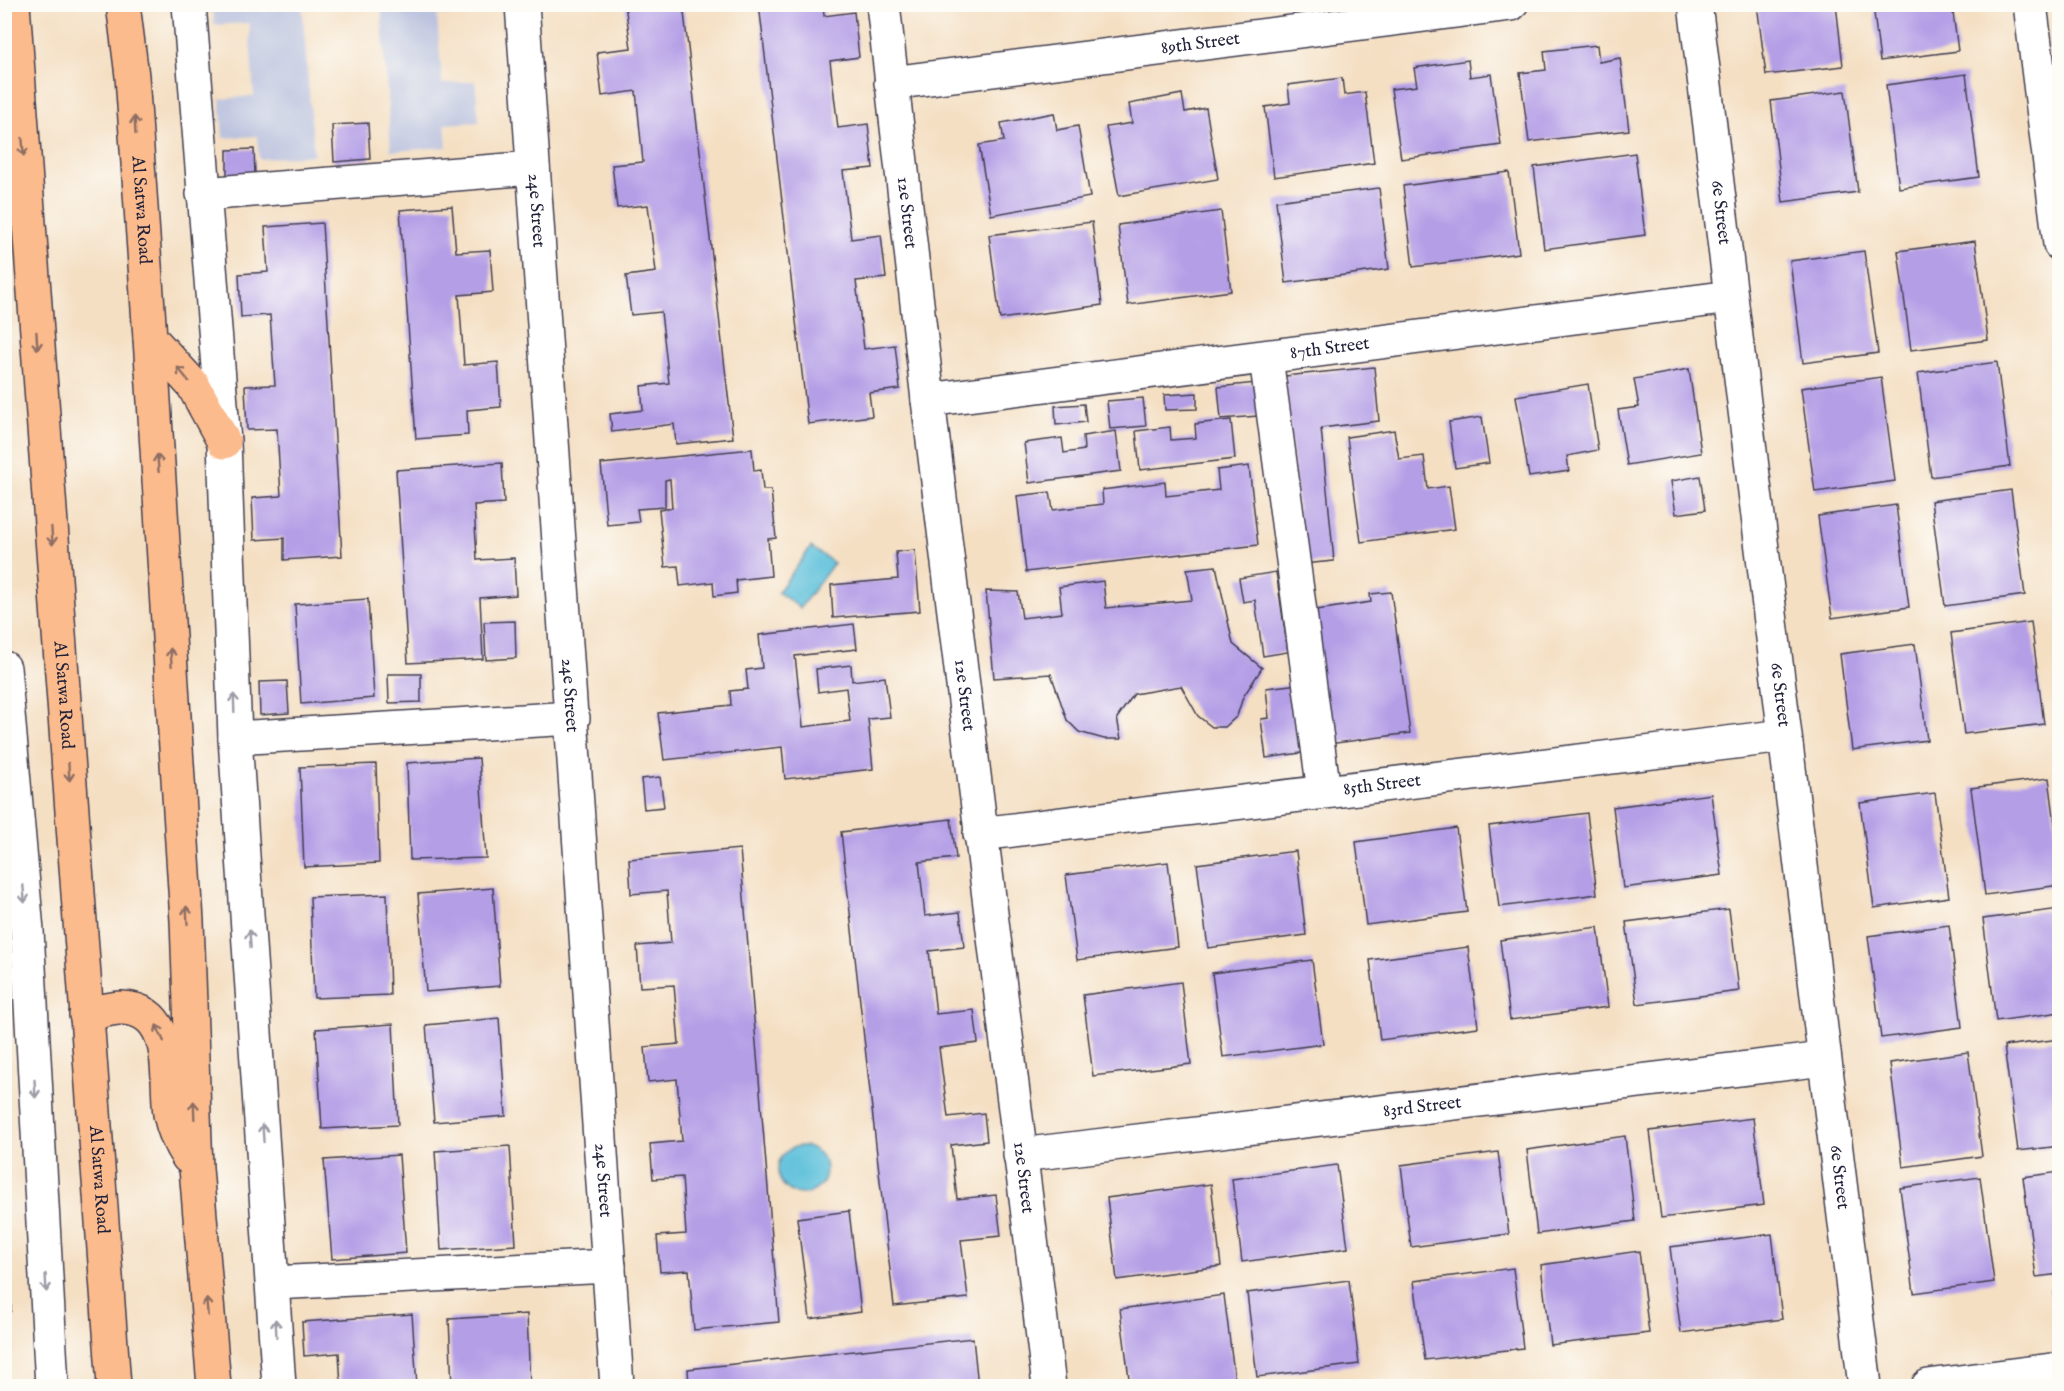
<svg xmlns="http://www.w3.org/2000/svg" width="2064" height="1391" font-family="'IM FELL English',serif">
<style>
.industrial{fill:#bcc3de}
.water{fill:#5bbfda;stroke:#3e708a;stroke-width:1.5}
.building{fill:#b49ee6}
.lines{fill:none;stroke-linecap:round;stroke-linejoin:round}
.minor-casing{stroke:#423e4f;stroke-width:36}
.major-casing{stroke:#423e4f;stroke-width:36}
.minor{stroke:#fff;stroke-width:33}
.major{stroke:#fbbb8d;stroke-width:33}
.oneway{stroke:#8e6e64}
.oneway2{stroke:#9c9ca7}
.labels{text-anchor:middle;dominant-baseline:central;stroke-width:6;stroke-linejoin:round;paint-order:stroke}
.street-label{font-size:18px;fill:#22223b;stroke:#fdfcf7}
</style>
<rect width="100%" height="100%" fill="#fdfcf7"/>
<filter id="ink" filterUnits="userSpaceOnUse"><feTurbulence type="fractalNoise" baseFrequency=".0167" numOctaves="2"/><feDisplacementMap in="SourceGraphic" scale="12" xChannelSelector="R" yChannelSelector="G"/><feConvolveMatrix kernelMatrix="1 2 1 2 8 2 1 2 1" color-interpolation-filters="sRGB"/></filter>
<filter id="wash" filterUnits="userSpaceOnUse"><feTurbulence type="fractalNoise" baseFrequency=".008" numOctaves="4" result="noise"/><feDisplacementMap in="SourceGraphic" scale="24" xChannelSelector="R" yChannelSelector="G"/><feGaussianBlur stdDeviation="1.35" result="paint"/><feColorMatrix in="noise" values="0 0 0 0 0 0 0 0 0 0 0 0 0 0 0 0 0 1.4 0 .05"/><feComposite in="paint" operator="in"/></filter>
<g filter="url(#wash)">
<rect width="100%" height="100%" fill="#f4dfc3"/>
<path class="industrial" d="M 213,5 L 302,5 L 314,155 L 259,159 L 257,136 L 223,138 L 220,99 L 254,96 L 249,23 L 214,25 Z
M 381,5 L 470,5 L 471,12 L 437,15 L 442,84 L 475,81 L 479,122 L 445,124 L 447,147 L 391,151 Z"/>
<path class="water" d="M 811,547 L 834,563 L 800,608 L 778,592 Z
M778 1170a24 24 0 1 1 48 0a24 24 0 1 1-48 0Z"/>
<g id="blocks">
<path class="building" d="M 625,4 L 683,4 L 733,438 L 676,444 L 674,424 L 612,432 L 610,414 L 643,410 L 641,386 L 669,383 L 661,312 L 631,315 L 626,276 L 656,272 L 648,205 L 617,208 L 612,165 L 643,162 L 636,91 L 602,96 L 597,52 L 631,48 Z
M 759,4 L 823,4 L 824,16 L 854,12 L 859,57 L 830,61 L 838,128 L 868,124 L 873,168 L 843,171 L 851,239 L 881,235 L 886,278 L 856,281 L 864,349 L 895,345 L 900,389 L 869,393 L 872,416 L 808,424 Z
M 1757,4 L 1836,4 L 1843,66 L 1766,75 Z
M 1873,5 L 1952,5 L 1958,51 L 1880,61 Z
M 1597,45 L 1599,62 L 1620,58 L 1629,130 L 1529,142 L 1520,73 L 1546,70 L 1544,51 Z
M 1468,60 L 1470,77 L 1491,74 L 1501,145 L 1401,159 L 1391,89 L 1417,86 L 1414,68 Z
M 1966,74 L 1979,177 L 1899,188 L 1886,85 Z
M 1342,78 L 1344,95 L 1365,92 L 1374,163 L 1274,177 L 1265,107 L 1290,103 L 1288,85 Z
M 1845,91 L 1858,192 L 1783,202 L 1771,101 Z
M 1182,94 L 1185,112 L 1206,108 L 1218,179 L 1119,196 L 1106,127 L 1132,123 L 1129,104 Z
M 1054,113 L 1057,130 L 1078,126 L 1090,197 L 991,215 L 979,145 L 1004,141 L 1001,123 Z
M 368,123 L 370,159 L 334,162 L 332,125 Z
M 254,149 L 255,175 L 227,176 L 227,150 Z
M 1635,153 L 1645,235 L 1544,249 L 1534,167 Z
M 1509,172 L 1519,253 L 1413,267 L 1403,186 Z
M 1379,188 L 1389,269 L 1286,283 L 1276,201 Z
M 452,206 L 456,252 L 490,250 L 493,292 L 459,295 L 464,365 L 498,362 L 501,407 L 467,410 L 468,435 L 416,439 L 400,210 Z
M 1221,211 L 1231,291 L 1128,305 L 1118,225 Z
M 1092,222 L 1102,305 L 1000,319 L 989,235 Z
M 322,223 L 342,556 L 284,560 L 284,538 L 254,540 L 252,498 L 281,496 L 277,429 L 247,430 L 245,386 L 275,385 L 270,315 L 241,317 L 239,274 L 268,272 L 265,227 Z
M 1975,241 L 1988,340 L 1911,350 L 1898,251 Z
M 1864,251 L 1878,353 L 1803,363 L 1790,261 Z
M 1997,362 L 2010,466 L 1931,477 L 1918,373 Z
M 1374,367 L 1379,421 L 1321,428 L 1334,561 L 1303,564 L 1285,376 Z
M 1689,369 L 1701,453 L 1627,465 L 1618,410 L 1639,407 L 1634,379 Z
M 1881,377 L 1895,481 L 1815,492 L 1801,388 Z
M 1256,383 L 1258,416 L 1221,419 L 1218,387 Z
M 1588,384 L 1598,450 L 1567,456 L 1569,471 L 1529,477 L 1516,396 Z
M 1197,393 L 1197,409 L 1165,410 L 1164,395 Z
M 1143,398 L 1146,426 L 1110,429 L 1107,401 Z
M 1084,404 L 1086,422 L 1056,425 L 1055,406 Z
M 1482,417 L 1489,463 L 1455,468 L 1449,422 Z
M 1231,420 L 1235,459 L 1140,470 L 1136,431 L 1170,427 L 1171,440 L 1196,438 L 1195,424 Z
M 1394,430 L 1399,459 L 1424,456 L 1428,489 L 1449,486 L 1455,529 L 1361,542 L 1347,437 Z
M 1116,431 L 1121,471 L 1029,483 L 1024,443 L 1062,438 L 1064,453 L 1084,450 L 1083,436 Z
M 752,449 L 754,471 L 761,470 L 763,490 L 771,490 L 776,538 L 768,539 L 771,576 L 736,580 L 737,593 L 714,596 L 713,582 L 680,586 L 678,566 L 665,567 L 659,510 L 672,508 L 670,479 L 665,480 L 665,507 L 637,509 L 639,522 L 607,525 L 601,464 Z
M 502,463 L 504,503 L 474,505 L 477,560 L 514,558 L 516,595 L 480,598 L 483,659 L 408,663 L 396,470 Z
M 1249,466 L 1258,545 L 1026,572 L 1017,496 L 1050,492 L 1053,510 L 1103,504 L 1102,490 L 1165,482 L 1166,496 L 1219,490 L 1217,470 Z
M 1700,476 L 1705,510 L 1676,514 L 1671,481 Z
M 2011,490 L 2025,595 L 1945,606 L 1931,501 Z
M 1896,505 L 1909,607 L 1832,618 L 1818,516 Z
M 915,550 L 920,611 L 833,618 L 831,585 L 898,579 L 896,552 Z
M 1216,566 L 1233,644 L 1262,668 L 1243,697 L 1237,716 L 1225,727 L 1212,727 L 1198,716 L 1181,686 L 1134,694 L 1117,718 L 1121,739 L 1104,739 L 1079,732 L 1067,720 L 1051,674 L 994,678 L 986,591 L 1018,592 L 1022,618 L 1062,613 L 1059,587 L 1103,581 L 1106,608 L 1192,600 L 1187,569 Z
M 1276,572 L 1288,652 L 1263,656 L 1255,600 L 1243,602 L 1239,578 Z
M 1391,592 L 1410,733 L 1329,744 L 1310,611 L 1371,602 L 1370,594 Z
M 368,599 L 374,698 L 301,704 L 295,604 Z
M 515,621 L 516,658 L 486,660 L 484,622 Z
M 2031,622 L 2044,724 L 1964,734 L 1951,633 Z
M 854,624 L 857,649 L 795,656 L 803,727 L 850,721 L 846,688 L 818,692 L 816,669 L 851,665 L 852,681 L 885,677 L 890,717 L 868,719 L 873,769 L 785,779 L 782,747 L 664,760 L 658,713 L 731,705 L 730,691 L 748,689 L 746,670 L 762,668 L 759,635 Z
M 1915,644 L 1927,740 L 1852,750 L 1840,654 Z
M 388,674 L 421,674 L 421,702 L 389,703 Z
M 287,681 L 289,713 L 260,715 L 259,682 Z
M 1307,683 L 1315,751 L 1266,758 L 1261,719 L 1269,718 L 1266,688 Z
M 479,758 L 486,858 L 410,860 L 407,763 Z
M 376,764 L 379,863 L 304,867 L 300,767 Z
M 660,777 L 664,807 L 644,809 L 641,779 Z
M 2049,778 L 2060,862 L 2060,885 L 1985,895 L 1971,788 Z
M 1935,793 L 1949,897 L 1874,908 L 1860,803 Z
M 1711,794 L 1722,875 L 1623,888 L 1613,807 Z
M 1587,813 L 1597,894 L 1499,907 L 1489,826 Z
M 951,819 L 956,858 L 919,862 L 925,916 L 960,912 L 964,947 L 929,951 L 936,1014 L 974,1010 L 978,1043 L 939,1048 L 948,1117 L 984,1113 L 987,1141 L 951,1145 L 957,1199 L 996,1195 L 1001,1236 L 961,1240 L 968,1298 L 894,1306 L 841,832 Z
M 1456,828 L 1467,912 L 1366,925 L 1356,842 Z
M 740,849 L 779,1322 L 694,1330 L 689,1270 L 660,1272 L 657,1236 L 686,1234 L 682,1177 L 653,1179 L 650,1144 L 682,1141 L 677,1079 L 648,1082 L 645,1047 L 679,1044 L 674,985 L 640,987 L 637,946 L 671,943 L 667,891 L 631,894 L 629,859 Z
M 1296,851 L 1306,935 L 1208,948 L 1197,864 Z
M 1168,862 L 1178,947 L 1077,960 L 1066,875 Z
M 493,888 L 500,986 L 426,992 L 418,894 Z
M 387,894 L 390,995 L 314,998 L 310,897 Z
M 1729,909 L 1739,991 L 1637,1004 L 1626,922 Z
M 2060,909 L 2060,1012 L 1996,1021 L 1983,919 Z
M 1949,925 L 1962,1027 L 1881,1038 L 1868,936 Z
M 1598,927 L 1608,1007 L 1510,1020 L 1500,940 Z
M 1468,947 L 1478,1027 L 1380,1040 L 1370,960 Z
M 1312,960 L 1323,1044 L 1223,1057 L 1212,973 Z
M 1181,982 L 1191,1064 L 1093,1076 L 1083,995 Z
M 499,1018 L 506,1116 L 434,1122 L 426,1025 Z
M 393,1024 L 398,1125 L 322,1129 L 316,1029 Z
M 2060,1039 L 2060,1146 L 2018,1151 L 2004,1046 Z
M 1968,1052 L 1982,1156 L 1903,1167 L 1890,1063 Z
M 1753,1118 L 1764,1205 L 1661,1218 L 1650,1131 Z
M 1625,1136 L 1635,1221 L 1537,1234 L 1527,1150 Z
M 510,1146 L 516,1245 L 441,1250 L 435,1151 Z
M 1498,1152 L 1509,1234 L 1411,1247 L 1401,1165 Z
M 399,1155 L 406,1253 L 332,1259 L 324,1160 Z
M 1337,1165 L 1348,1248 L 1242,1262 L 1232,1179 Z
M 2060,1172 L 2060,1274 L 2036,1277 L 2023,1177 Z
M 1980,1177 L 1994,1282 L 1914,1293 L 1900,1188 Z
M 1211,1184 L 1221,1266 L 1117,1280 L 1107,1198 Z
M 849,1211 L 861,1312 L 810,1319 L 797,1218 Z
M 1772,1234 L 1782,1319 L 1681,1333 L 1670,1247 Z
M 1639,1251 L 1649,1333 L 1550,1345 L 1541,1265 Z
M 1513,1268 L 1523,1348 L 1425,1360 L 1414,1281 Z
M 4,1275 L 11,1275 L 11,1311 L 4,1311 Z
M 1349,1280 L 1359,1364 L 1257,1377 L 1247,1293 Z
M 2060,1291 L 2060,1314 L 2057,1314 L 2054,1292 Z
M 1224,1295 L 1235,1381 L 1192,1386 L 1130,1386 L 1120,1309 Z
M 412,1314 L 417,1386 L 341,1386 L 339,1353 L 304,1356 L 302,1322 Z
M 527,1314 L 530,1386 L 452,1386 L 449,1319 Z
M 973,1338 L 978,1386 L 689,1386 L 688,1369 Z"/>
</g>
</g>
<g filter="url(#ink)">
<use href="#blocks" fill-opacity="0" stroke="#423e4f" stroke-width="1.5"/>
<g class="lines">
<defs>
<g id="minor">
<path d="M 189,4 L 224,442 L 235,738 L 279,1386"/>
<path id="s1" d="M 522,4 L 617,1386"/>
<path id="s2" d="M 883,4 L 928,400 L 1049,1386"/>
<path id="s3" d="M 1695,4 L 1865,1386"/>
<path d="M 2030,4 L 2060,244"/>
<path id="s4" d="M 891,83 L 1511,4"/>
<path d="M 203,194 L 533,168"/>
<path d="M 1266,358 L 1324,792"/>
<path id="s5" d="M 928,400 L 1731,297"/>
<path d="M 4,668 L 27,931 L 52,1386"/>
<path d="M 235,738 L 573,718"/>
<path id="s6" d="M 980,834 L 1784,736"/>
<path id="s7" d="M 1020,1155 L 1824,1059"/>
<path d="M 273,1283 L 609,1266"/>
<path d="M 1928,1386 L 2060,1369"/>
</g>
<g id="major">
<path id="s8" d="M 13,4 L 114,1386"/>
<path id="s9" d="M 123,4 L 132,76 L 150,338 L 187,921 L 196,1168 L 214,1386"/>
<path d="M 150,338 L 193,385 L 224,442"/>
<path d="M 86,1015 C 98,1013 111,1007 123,1008 C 177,1011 165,1078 170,1114 C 173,1129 180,1145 188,1157"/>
</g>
</defs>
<use href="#minor" class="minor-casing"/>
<use href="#major" class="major-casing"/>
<use href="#minor" class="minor"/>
<use href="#major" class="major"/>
</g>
<defs><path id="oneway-shaft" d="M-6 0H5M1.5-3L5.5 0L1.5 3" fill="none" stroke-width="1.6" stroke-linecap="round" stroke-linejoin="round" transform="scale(1.5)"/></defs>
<g class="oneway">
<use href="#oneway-shaft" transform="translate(135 125) rotate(-93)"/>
<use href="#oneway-shaft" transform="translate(23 147) rotate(86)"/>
<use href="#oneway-shaft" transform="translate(37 341) rotate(86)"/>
<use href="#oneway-shaft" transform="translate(183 374) rotate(-129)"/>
<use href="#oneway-shaft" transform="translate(158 463) rotate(-94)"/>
<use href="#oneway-shaft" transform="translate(52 536) rotate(86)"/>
<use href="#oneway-shaft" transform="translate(171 657) rotate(-94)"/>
<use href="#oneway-shaft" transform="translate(69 772) rotate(86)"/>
<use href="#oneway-shaft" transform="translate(187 915) rotate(-93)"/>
<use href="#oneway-shaft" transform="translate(160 1033) rotate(-115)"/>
<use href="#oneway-shaft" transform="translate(194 1110) rotate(-92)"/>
<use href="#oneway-shaft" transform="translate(207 1307) rotate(-95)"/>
</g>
<g class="oneway2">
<use href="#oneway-shaft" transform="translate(234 703) rotate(-92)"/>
<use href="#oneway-shaft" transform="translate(24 894) rotate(85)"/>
<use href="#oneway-shaft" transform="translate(250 939) rotate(-94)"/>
<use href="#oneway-shaft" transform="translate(35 1089) rotate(87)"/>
<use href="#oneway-shaft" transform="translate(263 1133) rotate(-94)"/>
<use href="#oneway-shaft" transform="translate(46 1283) rotate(87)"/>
<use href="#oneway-shaft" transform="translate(276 1328) rotate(-93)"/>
</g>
</g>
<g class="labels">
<g class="street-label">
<text stroke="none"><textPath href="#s4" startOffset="312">89th Street</textPath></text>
<text stroke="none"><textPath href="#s9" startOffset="207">Al Satwa Road</textPath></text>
<text stroke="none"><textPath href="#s1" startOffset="207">24e Street</textPath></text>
<text stroke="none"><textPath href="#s2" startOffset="210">12e Street</textPath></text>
<text stroke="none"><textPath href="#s3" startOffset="210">6e Street</textPath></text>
<text stroke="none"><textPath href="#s5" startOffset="405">87th Street</textPath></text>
<text stroke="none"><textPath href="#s1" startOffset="693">24e Street</textPath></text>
<text stroke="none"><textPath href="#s8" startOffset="693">Al Satwa Road</textPath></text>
<text stroke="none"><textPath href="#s2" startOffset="696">12e Street</textPath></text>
<text stroke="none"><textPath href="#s3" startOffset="696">6e Street</textPath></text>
<text stroke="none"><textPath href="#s6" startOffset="405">85th Street</textPath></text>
<text stroke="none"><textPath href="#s7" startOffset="405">83rd Street</textPath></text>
<text stroke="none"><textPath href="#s2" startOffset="1182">12e Street</textPath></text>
<text stroke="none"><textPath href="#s3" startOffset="1182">6e Street</textPath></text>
<text stroke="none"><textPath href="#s8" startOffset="1179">Al Satwa Road</textPath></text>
<text stroke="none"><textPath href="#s1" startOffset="1179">24e Street</textPath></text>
</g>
</g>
<rect width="2064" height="1391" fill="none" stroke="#fdfcf7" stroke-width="24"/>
</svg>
